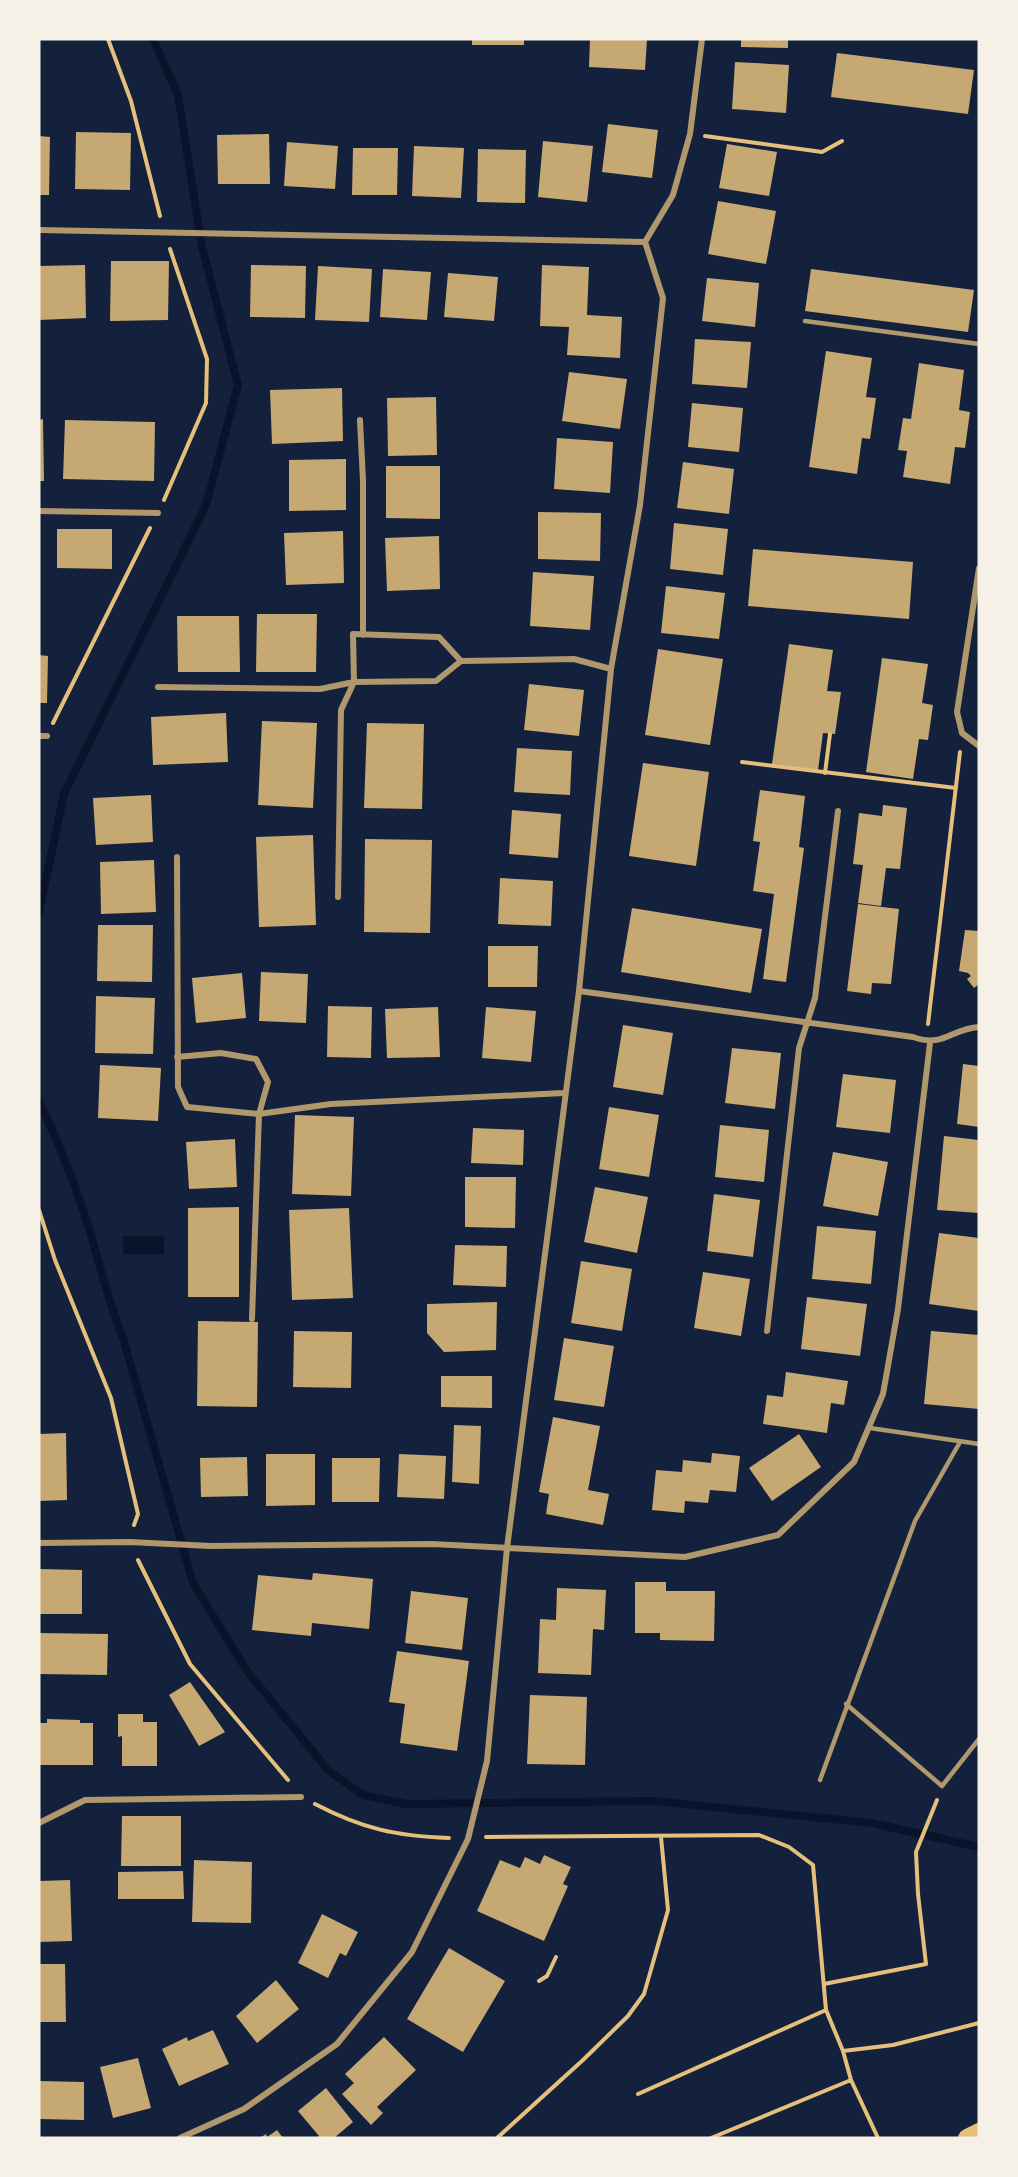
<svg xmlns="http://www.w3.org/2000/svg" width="1018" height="2177" font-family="Georgia,serif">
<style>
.water{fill:#0b132b}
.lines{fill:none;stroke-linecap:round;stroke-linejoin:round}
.stream{stroke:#0b132b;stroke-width:8}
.building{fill:#c6a872}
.path{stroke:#e5c07b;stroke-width:4}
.service{stroke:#b1986c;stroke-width:4.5}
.minor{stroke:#b1986c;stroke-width:6}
.motorway{stroke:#e5c07b;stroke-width:18}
</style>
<rect width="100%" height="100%" fill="#14213d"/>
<path class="water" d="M 123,1236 L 164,1236 L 164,1254 L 123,1254 Z"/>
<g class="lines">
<path class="stream" d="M 39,912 L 64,794 L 206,505 L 238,385 L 202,247 L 178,95 L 153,39
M 39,1101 C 60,1146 79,1193 93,1242 C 102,1275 110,1306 123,1338 L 193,1583 L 247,1671 L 328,1770 L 363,1795 L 406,1804 L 653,1801 L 872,1823 L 979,1847"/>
</g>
<path class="building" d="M 472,39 L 524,39 L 524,45 L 472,45 Z
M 590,39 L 647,39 L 645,70 L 589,67 Z
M 741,39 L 788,39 L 788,48 L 741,47 Z
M 837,53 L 974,70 L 968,114 L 831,97 Z
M 735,62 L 789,65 L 786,113 L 732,109 Z
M 608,124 L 658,130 L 652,178 L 602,172 Z
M 76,132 L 131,133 L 130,190 L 75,189 Z
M 269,134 L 270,184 L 218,184 L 217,135 Z
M 39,136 L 50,137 L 49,195 L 39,195 Z
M 543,141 L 593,146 L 587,202 L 538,197 Z
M 287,142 L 338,146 L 335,189 L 284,186 Z
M 727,144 L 777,152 L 769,196 L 719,188 Z
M 414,146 L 464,148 L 461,198 L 412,196 Z
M 353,148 L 398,148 L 397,195 L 352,195 Z
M 478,149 L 526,150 L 525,203 L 477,202 Z
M 718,201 L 776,211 L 766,264 L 708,254 Z
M 111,261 L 169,261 L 168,320 L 110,321 Z
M 85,265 L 86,318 L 39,320 L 39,266 Z
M 251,265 L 306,266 L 305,318 L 250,317 Z
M 542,265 L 589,267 L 587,315 L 622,317 L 620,358 L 567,355 L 569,327 L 540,326 Z
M 318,266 L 372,269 L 369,322 L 315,320 Z
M 383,269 L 431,272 L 427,320 L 380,317 Z
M 811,269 L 974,290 L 968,332 L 805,311 Z
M 448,273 L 498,277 L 494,321 L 444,317 Z
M 707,278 L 759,283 L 755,327 L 702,321 Z
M 695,339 L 751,342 L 747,388 L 692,384 Z
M 826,351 L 872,358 L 866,397 L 876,398 L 870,439 L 862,438 L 857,474 L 809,467 Z
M 919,363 L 964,370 L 959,410 L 970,412 L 965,448 L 955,447 L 950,484 L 903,477 L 907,451 L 898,450 L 903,418 L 911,419 Z
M 569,372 L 627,379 L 620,429 L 562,421 Z
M 342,388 L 343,441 L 272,444 L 270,390 Z
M 436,397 L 437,455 L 388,456 L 387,398 Z
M 692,403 L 743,408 L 739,452 L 688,447 Z
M 43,419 L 44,481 L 39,481 L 39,420 Z
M 65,420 L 155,422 L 154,481 L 63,479 Z
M 557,438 L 613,442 L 610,493 L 554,489 Z
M 346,459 L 346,510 L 289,511 L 289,460 Z
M 683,462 L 734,469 L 729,514 L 677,508 Z
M 386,466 L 440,466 L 440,519 L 386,518 Z
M 538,512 L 601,513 L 600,561 L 538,559 Z
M 674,523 L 728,529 L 723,575 L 670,569 Z
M 57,529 L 112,529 L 112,569 L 57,568 Z
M 343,531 L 344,583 L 286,585 L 284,533 Z
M 439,536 L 440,589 L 387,591 L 385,538 Z
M 753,549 L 913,562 L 909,619 L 748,606 Z
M 533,572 L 594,576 L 590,630 L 530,626 Z
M 666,586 L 725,593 L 719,639 L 661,633 Z
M 257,614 L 317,614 L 316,672 L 256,672 Z
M 177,616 L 239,616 L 240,672 L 178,672 Z
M 789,644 L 833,650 L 827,691 L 841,692 L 835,734 L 823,733 L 818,770 L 772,764 Z
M 658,649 L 723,659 L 710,745 L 645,735 Z
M 39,655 L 48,656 L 47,703 L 39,703 Z
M 882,658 L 928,664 L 922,703 L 933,705 L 928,740 L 919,739 L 913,779 L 866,772 Z
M 529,684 L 584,690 L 579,736 L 524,730 Z
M 226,713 L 228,762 L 153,765 L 151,717 Z
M 262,721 L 317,723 L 313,808 L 258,805 Z
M 367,723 L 424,724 L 422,809 L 364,808 Z
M 517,748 L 572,751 L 570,795 L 514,792 Z
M 643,763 L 709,772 L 696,866 L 629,856 Z
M 760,790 L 805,796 L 799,847 L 804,848 L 786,982 L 763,979 L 774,894 L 753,891 L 760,842 L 753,841 Z
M 151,795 L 153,842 L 96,845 L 93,798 Z
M 883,805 L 907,808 L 900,869 L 886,868 L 881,906 L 858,903 L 863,865 L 853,864 L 859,813 L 882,816 Z
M 512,810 L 561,814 L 558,858 L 509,854 Z
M 313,835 L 316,925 L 259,927 L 256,837 Z
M 365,839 L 432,840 L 430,933 L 364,932 Z
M 154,860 L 156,912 L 101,914 L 100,862 Z
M 500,878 L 553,881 L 551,926 L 498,924 Z
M 858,904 L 899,909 L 891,984 L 872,983 L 871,994 L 847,991 Z
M 632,908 L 762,929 L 751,993 L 621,972 Z
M 98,925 L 153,925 L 152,982 L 97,981 Z
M 965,930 L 979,931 L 979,984 L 974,988 L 967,979 L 971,976 L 968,973 L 959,971 Z
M 488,946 L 538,946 L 537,987 L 488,987 Z
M 261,972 L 308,974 L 306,1023 L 259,1021 Z
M 242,973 L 246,1018 L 196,1023 L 192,978 Z
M 96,996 L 155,998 L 153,1054 L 95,1053 Z
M 328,1006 L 372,1007 L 371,1058 L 327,1057 Z
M 438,1007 L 440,1057 L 387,1058 L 385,1009 Z
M 486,1007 L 536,1011 L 531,1062 L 482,1058 Z
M 623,1025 L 673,1033 L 663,1095 L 613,1087 Z
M 732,1048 L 781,1053 L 775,1109 L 725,1103 Z
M 963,1064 L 979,1066 L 979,1127 L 957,1124 Z
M 100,1065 L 161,1068 L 158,1121 L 98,1118 Z
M 843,1074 L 896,1080 L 890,1133 L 836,1127 Z
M 609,1107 L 659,1115 L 649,1177 L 599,1169 Z
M 295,1115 L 354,1117 L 351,1196 L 292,1194 Z
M 720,1125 L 769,1130 L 764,1182 L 715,1177 Z
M 473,1128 L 524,1130 L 523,1165 L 471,1163 Z
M 944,1136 L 979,1140 L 979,1213 L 937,1210 Z
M 235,1139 L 237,1187 L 189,1189 L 186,1142 Z
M 833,1152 L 888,1162 L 878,1216 L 823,1206 Z
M 465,1177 L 516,1177 L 515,1228 L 465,1227 Z
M 595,1187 L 648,1197 L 637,1253 L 584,1242 Z
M 714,1194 L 760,1200 L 753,1257 L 707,1251 Z
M 239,1207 L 239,1297 L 188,1297 L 188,1208 Z
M 349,1208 L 353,1298 L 292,1300 L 289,1210 Z
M 817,1226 L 876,1231 L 871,1284 L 812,1279 Z
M 939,1233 L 979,1238 L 979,1311 L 929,1304 Z
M 455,1245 L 507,1246 L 506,1287 L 453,1285 Z
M 581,1261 L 632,1269 L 622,1331 L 571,1323 Z
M 703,1272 L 750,1279 L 741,1336 L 694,1328 Z
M 807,1297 L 867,1304 L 860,1356 L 801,1349 Z
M 497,1302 L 496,1350 L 444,1352 L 427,1333 L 427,1304 Z
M 198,1321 L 258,1322 L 257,1407 L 197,1406 Z
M 294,1331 L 352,1332 L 351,1388 L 293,1387 Z
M 931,1331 L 979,1335 L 979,1409 L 924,1404 Z
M 564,1338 L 614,1346 L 604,1407 L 554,1400 Z
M 786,1372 L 848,1381 L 844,1405 L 831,1403 L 827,1433 L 763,1424 L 767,1395 L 783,1397 Z
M 441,1376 L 492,1376 L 492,1408 L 441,1407 Z
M 553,1417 L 600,1426 L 588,1490 L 609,1494 L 603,1525 L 546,1514 L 549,1494 L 539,1492 Z
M 454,1425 L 481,1426 L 479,1484 L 452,1482 Z
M 66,1433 L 67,1500 L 39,1501 L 39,1434 Z
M 799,1434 L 821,1467 L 772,1501 L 749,1468 Z
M 712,1453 L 740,1456 L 736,1492 L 710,1490 L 708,1503 L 685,1501 L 684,1513 L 652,1510 L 656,1470 L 682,1472 L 683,1460 L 711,1463 Z
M 266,1454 L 315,1454 L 315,1505 L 266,1506 Z
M 399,1454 L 446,1456 L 444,1499 L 397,1497 Z
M 247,1457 L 248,1496 L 201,1497 L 200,1458 Z
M 332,1458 L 380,1458 L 379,1502 L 332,1502 Z
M 39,1569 L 82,1570 L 82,1614 L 39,1614 Z
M 313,1573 L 373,1579 L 369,1629 L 312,1623 L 311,1636 L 252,1630 L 258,1575 L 312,1580 Z
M 635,1582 L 666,1582 L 666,1591 L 715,1591 L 714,1641 L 660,1640 L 660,1633 L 635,1633 Z
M 557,1588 L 606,1590 L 604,1630 L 593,1629 L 591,1675 L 538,1673 L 540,1619 L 556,1620 Z
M 411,1591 L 468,1598 L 462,1650 L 405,1643 Z
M 39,1633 L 108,1634 L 107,1675 L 39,1674 Z
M 397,1651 L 469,1661 L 457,1751 L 400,1743 L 405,1704 L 389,1702 Z
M 190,1682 L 225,1732 L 199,1746 L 169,1695 Z
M 530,1695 L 587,1697 L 585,1765 L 527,1764 Z
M 118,1714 L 143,1714 L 143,1722 L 157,1722 L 157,1766 L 122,1766 L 122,1736 L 118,1737 Z
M 47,1719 L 80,1720 L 80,1723 L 93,1723 L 93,1765 L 39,1765 L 39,1723 L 47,1723 Z
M 122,1816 L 181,1816 L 181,1866 L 121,1866 Z
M 544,1855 L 571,1867 L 563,1884 L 568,1886 L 544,1941 L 477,1911 L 500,1860 L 520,1868 L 525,1857 L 540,1864 Z
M 194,1860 L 252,1862 L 251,1923 L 192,1922 Z
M 183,1871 L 184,1899 L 118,1899 L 118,1872 Z
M 70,1880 L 72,1941 L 39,1942 L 39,1881 Z
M 322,1914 L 358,1932 L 346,1956 L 340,1953 L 328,1978 L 298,1963 Z
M 449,1948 L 505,1981 L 463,2052 L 407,2019 Z
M 39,1964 L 65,1964 L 66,2022 L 39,2022 Z
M 276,1980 L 299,2009 L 257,2043 L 236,2016 Z
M 213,2030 L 229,2064 L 179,2086 L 162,2049 L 187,2037 L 188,2041 Z
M 384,2037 L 416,2070 L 377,2107 L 383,2113 L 371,2125 L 342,2094 L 354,2083 L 345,2074 Z
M 138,2058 L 151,2108 L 113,2118 L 100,2067 Z
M 39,2081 L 84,2082 L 84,2120 L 39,2119 Z
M 326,2088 L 353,2122 L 334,2138 L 317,2138 L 319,2136 L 298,2111 Z
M 277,2130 L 283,2138 L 260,2138 L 266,2134 L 267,2137 Z"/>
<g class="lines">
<path class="path" d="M 108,39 L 131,101 L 160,216
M 705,136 L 822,152 L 842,141
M 164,500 L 206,403 L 207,359 L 170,249
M 53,723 L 150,528
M 742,762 L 956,788
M 825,773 L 830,734
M 928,1024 L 960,752
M 39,1210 L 55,1260 L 111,1398 L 138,1514 L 134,1525
M 138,1560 L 190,1664 L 288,1780
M 315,1804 C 363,1829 396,1836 449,1838
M 486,1837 L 759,1835 L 789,1847 L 813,1865 L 826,2010 L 843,2051 L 851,2080 L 878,2138
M 539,1981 L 547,1976 L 556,1957
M 824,1984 L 926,1964 L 918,1894 L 916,1852 L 937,1800
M 843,2051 L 893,2045 L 979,2023
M 638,2094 L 826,2010
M 497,2138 L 583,2060 L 628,2016 L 644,1994 L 668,1910 L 661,1837
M 711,2138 L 851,2080"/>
<path class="service" d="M 805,321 L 979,344
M 870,1428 L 979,1444
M 846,1704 L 942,1786 L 979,1739
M 820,1780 L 915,1521 L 960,1442"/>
<path class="minor" d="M 39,230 L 645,242
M 360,420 L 363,481 L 363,635
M 39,511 L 158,513
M 979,568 L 957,712 L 962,733 L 979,746
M 461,661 L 574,659 L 611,669
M 158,687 L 320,689 L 354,682 L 436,681 L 461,661 L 439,637 L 353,634 L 354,682 L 341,710 L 338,897
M 39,736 L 47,736
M 177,857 L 178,1087 L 187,1107 L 259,1114 L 331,1104 L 564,1093
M 579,991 L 913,1037 C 944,1048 950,1029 979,1027
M 177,1057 L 221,1053 L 256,1059 L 268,1082 L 259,1114 L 252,1319
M 767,1331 L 799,1048 L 815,998 L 838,811
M 39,1543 L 129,1542 L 211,1546 L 432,1544 L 685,1557 L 778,1535 L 854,1462 L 883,1394 L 898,1309 L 930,1043
M 39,1823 L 85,1800 L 301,1797
M 180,2138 L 244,2109 L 337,2044 L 412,1952 L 468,1839 L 487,1761 L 507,1548 L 579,991 L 611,669 L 640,505 L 663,298 L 645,242 L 673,195 L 690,134 L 702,39"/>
<path class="motorway" d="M 967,2138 L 979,2132"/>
</g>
<rect width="1018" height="2177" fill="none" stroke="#f6f1e7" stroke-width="81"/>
</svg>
